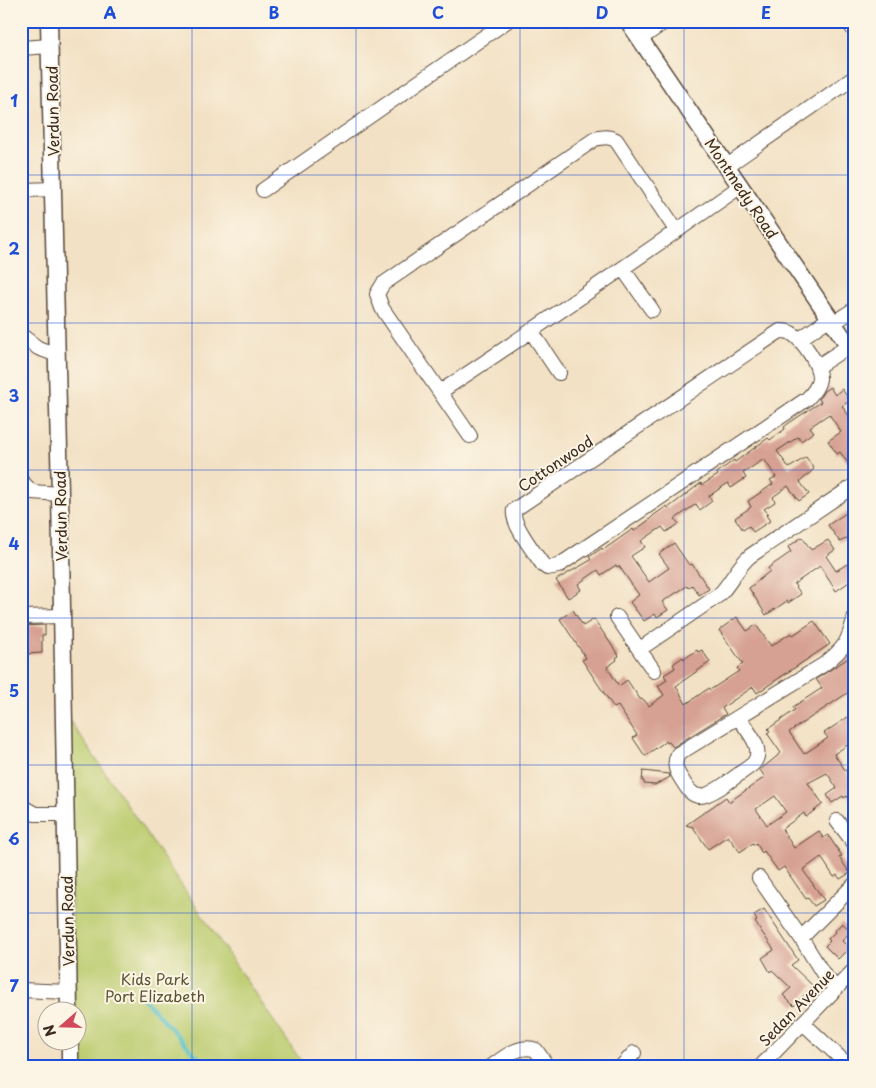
<svg xmlns="http://www.w3.org/2000/svg" width="876" height="1088" font-family="'Playpen Sans',sans-serif">
<style>
.green{fill:#bccc6f;stroke:#7c7b46}
.lines{fill:none;stroke-linecap:round;stroke-linejoin:round}
.stream{stroke:#52c0c7;stroke-width:4}
.building{fill:#d6a092;fill-rule:evenodd}
.minor-casing{stroke:#564537;stroke-width:16}
.tertiary-casing{stroke:#564537;stroke-width:19}
.minor{stroke:#fff;stroke-width:14}
.tertiary{stroke:#fff;stroke-width:16}
.grid{fill:none;stroke:#1d4ed8;stroke-width:1;stroke-opacity:0.55}
.labels{text-anchor:middle;dominant-baseline:central;stroke-width:4;stroke-linejoin:round;paint-order:stroke}
.street-label{font-size:15px;fill:#3b2a1e;stroke:#fcf5e5}
.park-label{font-size:15px;fill:#5b5232;stroke:#fcf5e5}
.neatline{fill:none;stroke:#1d4ed8;stroke-width:2}
.grid-label{font-size:16px;text-anchor:middle;font-weight:bold;fill:#1d4ed8}
</style>
<rect width="100%" height="100%" fill="#fcf5e5"/>
<filter id="ink" filterUnits="userSpaceOnUse"><feTurbulence type="fractalNoise" baseFrequency=".02" numOctaves="2"/><feDisplacementMap in="SourceGraphic" scale="10" xChannelSelector="R" yChannelSelector="G"/><feConvolveMatrix kernelMatrix="1 2 1 2 8 2 1 2 1" color-interpolation-filters="sRGB"/></filter>
<filter id="wash" filterUnits="userSpaceOnUse"><feTurbulence type="fractalNoise" baseFrequency=".0096" numOctaves="4" result="noise"/><feDisplacementMap in="SourceGraphic" scale="20" xChannelSelector="R" yChannelSelector="G"/><feGaussianBlur stdDeviation="1.12" result="paint"/><feColorMatrix in="noise" values="0 0 0 0 0 0 0 0 0 0 0 0 0 0 0 0 0 1.4 0 .05"/><feComposite in="paint" operator="in"/></filter>
<g filter="url(#wash)">
<rect width="100%" height="100%" fill="#f2e1c4"/>
<path class="green" d="M 68,718 L 305,1067 L 76,1067 L 78,1010 L 74,1010 Z"/>
<g class="lines">
<path class="stream" d="M 141,996 L 207,1067"/>
</g>
<g id="blocks">
<path class="building" d="M 830,387 L 835,395 L 842,389 L 850,401 L 842,406 L 855,424 L 855,473 L 840,452 L 837,454 L 828,441 L 841,432 L 829,414 L 810,427 L 814,432 L 801,441 L 798,437 L 777,451 L 789,468 L 806,457 L 814,469 L 800,482 L 809,494 L 799,501 L 788,486 L 773,497 L 775,502 L 764,509 L 768,513 L 766,515 L 770,521 L 753,532 L 749,526 L 743,530 L 735,518 L 751,507 L 748,501 L 773,484 L 770,480 L 776,477 L 764,459 L 743,473 L 746,478 L 731,488 L 728,483 L 709,496 L 712,501 L 700,510 L 696,504 L 675,519 L 679,524 L 666,532 L 662,527 L 641,541 L 645,547 L 631,556 L 649,582 L 669,568 L 659,554 L 674,543 L 689,565 L 692,564 L 709,589 L 699,595 L 692,585 L 688,588 L 687,586 L 662,602 L 668,610 L 657,617 L 655,614 L 644,621 L 630,602 L 639,595 L 619,566 L 617,567 L 616,565 L 601,575 L 598,570 L 578,584 L 581,590 L 568,598 L 556,580 L 591,560 L 589,557 L 602,548 L 603,550 L 633,529 L 634,531 L 649,520 L 654,515 L 667,506 L 668,508 L 701,483 L 702,485 L 718,475 L 717,473 L 734,460 L 735,462 L 768,438 L 770,440 L 785,429 L 784,427 L 789,423 L 821,402 L 819,399 L 824,391 Z
M 855,507 L 855,533 L 840,542 L 828,525 Z
M 802,537 L 811,550 L 828,540 L 835,550 L 826,556 L 836,571 L 847,564 L 855,578 L 836,591 L 820,566 L 794,584 L 801,594 L 788,603 L 787,601 L 766,615 L 749,588 L 770,571 L 768,568 L 791,552 L 788,547 Z
M 573,610 L 583,626 L 594,619 L 619,656 L 616,658 L 617,660 L 607,667 L 619,686 L 627,680 L 640,699 L 644,700 L 649,706 L 664,695 L 658,686 L 667,680 L 664,675 L 675,668 L 673,664 L 683,657 L 684,659 L 697,650 L 698,652 L 702,650 L 710,662 L 676,686 L 686,704 L 709,688 L 710,690 L 739,671 L 737,668 L 743,664 L 719,630 L 737,617 L 747,631 L 756,625 L 771,646 L 791,633 L 793,635 L 814,621 L 830,644 L 757,693 L 753,687 L 722,708 L 726,714 L 673,747 L 669,742 L 667,743 L 666,741 L 645,756 L 633,738 L 637,735 L 618,706 L 614,708 L 582,660 L 586,658 L 560,619 Z
M 45,625 L 45,635 L 42,635 L 42,653 L 26,654 L 26,646 L 21,646 L 21,636 L 24,636 L 23,626 Z
M 850,657 L 855,663 L 855,688 L 789,732 L 804,754 L 828,738 L 824,733 L 855,712 L 855,740 L 834,754 L 855,784 L 855,808 L 847,796 L 844,798 L 843,796 L 832,803 L 827,795 L 837,788 L 827,773 L 808,783 L 823,804 L 806,817 L 804,813 L 782,829 L 794,848 L 819,831 L 823,838 L 828,835 L 842,856 L 839,857 L 850,873 L 840,879 L 837,875 L 834,877 L 821,857 L 803,870 L 824,900 L 814,906 L 808,898 L 806,899 L 784,867 L 778,871 L 764,851 L 762,853 L 756,843 L 754,845 L 753,843 L 740,852 L 728,836 L 708,849 L 693,827 L 686,825 L 726,797 L 729,802 L 765,777 L 760,770 L 781,753 L 767,733 L 770,731 L 768,729 L 795,710 L 793,707 L 822,688 L 816,679 ZM 775,796 L 786,812 L 767,825 L 756,809 Z
M 643,771 L 669,774 L 670,777 L 655,785 L 644,784 L 644,781 L 642,781 Z
M 764,909 L 798,960 L 791,965 L 813,986 L 794,1006 L 783,995 L 791,988 L 772,970 L 770,972 L 762,958 L 774,950 L 755,922 L 757,921 L 754,915 Z
M 842,923 L 851,931 L 842,941 L 849,948 L 838,959 L 825,946 L 830,941 L 828,939 L 835,932 L 834,932 Z"/>
</g>
</g>
<g filter="url(#ink)">
<use href="#blocks" fill-opacity="0" stroke="#564537" stroke-width="1"/>
<g class="lines">
<defs>
<path id="minor" d="M 848,21 L 855,32
M 640,39 L 666,21
M 21,48 L 50,46
M 727,166 L 855,77
M 21,168 L 24,190
M 263,190 L 507,21
M 21,208 L 24,190 L 53,189
M 623,269 L 652,310
M 833,323 L 855,309
M 531,331 L 559,373
M 780,331 C 784,331 788,331 791,333 C 803,340 820,365 819,379 C 818,387 813,393 807,399 L 558,566 L 547,568 L 543,565 C 535,553 511,524 514,510 Z
M 21,335 L 38,348 L 57,355
M 800,339 L 830,318
M 818,366 L 849,346
M 440,392 C 541,325 641,256 741,186
M 470,436 L 382,308 L 377,294 L 383,284 L 595,139 C 603,137 608,136 616,140 L 676,230
M 21,481 L 32,492 L 60,494
M 21,617 L 62,616
M 617,617 L 654,671
M 640,649 L 719,595 C 731,583 737,567 750,556 L 855,485
M 739,718 C 747,731 766,749 753,764 C 743,771 710,798 699,796 C 690,795 686,786 682,780 C 676,771 673,765 678,754 L 823,665 C 845,648 848,643 855,616
M 21,806 L 35,814 L 66,814
M 837,821 L 855,844
M 759,878 L 801,938 L 824,975 L 836,988
M 801,938 L 855,884
M 21,990 L 68,992
M 803,1023 L 850,1067
M 491,1067 C 503,1058 520,1043 536,1050 L 548,1067
M 621,1067 L 634,1053
M 760,1067 L 855,969"/>
<path id="tertiary" d="M 49,21 L 60,494 L 69,1010
M 628,21 L 855,355
M 70,1040 L 70,1067"/>
</defs>
<use href="#minor" class="minor-casing"/>
<use href="#tertiary" class="tertiary-casing"/>
<use href="#minor" class="minor"/>
<use href="#tertiary" class="tertiary"/>
</g>
</g>
<path class="grid" d="M 192,21 L 192,1067M 356,21 L 356,1067M 520,21 L 520,1067M 684,21 L 684,1067M 21,175 L 855,175M 21,323 L 855,323M 21,470 L 855,470M 21,618 L 855,618M 21,765 L 855,765M 21,913 L 855,913"/>
<g class="labels">
<g class="street-label">
<text transform="translate(52 111) rotate(-91)">Verdun Road</text>
<text transform="translate(742 188) rotate(56)">Montmedy Road</text>
<text transform="translate(555 463) rotate(-34)">Cottonwood</text>
<text transform="translate(60 516) rotate(-91)">Verdun Road</text>
<text transform="translate(67 921) rotate(-91)">Verdun Road</text>
<text transform="translate(796 1007) rotate(-46)">Sedan Avenue</text>
</g>
<g class="park-label">
<text x="155" y="978">Kids Park<tspan x="155" dy="17">Port Elizabeth</tspan></text>
</g>
</g>
<rect width="876" height="1088" fill="none" stroke="#fcf5e5" stroke-width="55"/>
<g transform="translate(62 1026) rotate(250)"><circle r="24" fill="#fcf5e5" stroke="#afa495"/>
<path d="M0-4L9 19L0 12L-9 19Z" fill="#d1495b"/>
<text y="-8" font-size="14" font-weight="bold" text-anchor="middle" fill="#3b2a1e">N</text>
</g>
<rect x="28" y="28" width="820" height="1032" class="neatline"/>
<g class="grid-label">
<text x="110" y="19">A</text>
<text x="274" y="19">B</text>
<text x="438" y="19">C</text>
<text x="602" y="19">D</text>
<text x="766" y="19">E</text>
<text x="14" y="107">1</text>
<text x="14" y="255">2</text>
<text x="14" y="402">3</text>
<text x="14" y="550">4</text>
<text x="14" y="697">5</text>
<text x="14" y="845">6</text>
<text x="14" y="992">7</text>
</g>
</svg>
